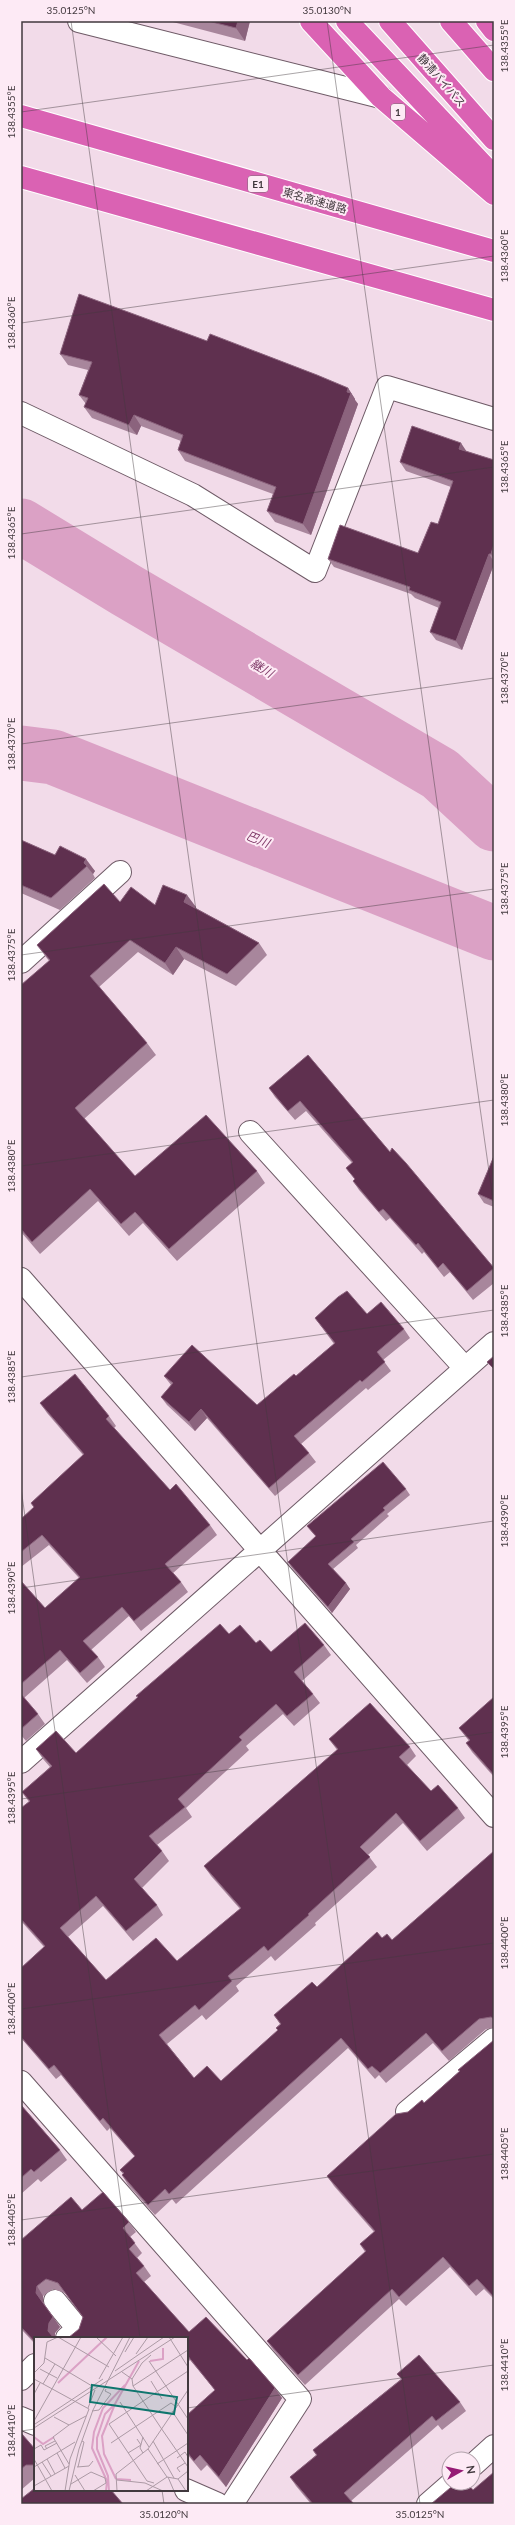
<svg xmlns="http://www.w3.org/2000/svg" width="515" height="2525" font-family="Lato,'Noto Sans JP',sans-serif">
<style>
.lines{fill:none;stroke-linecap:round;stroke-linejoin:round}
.river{stroke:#dba1c5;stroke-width:55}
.minor-casing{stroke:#6e5a66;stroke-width:24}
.highway-casing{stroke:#fff;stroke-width:24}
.minor{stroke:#fff;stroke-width:22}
.highway{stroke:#da62b3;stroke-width:22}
.wall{fill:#a8869c}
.shaded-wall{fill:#8b637d}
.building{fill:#5f304f;stroke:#8b637d}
.ticks{fill:none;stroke:#42393e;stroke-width:1;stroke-opacity:0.45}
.labels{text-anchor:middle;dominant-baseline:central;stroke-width:4;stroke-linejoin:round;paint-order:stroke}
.shield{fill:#fdeaf5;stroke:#7a6e75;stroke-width:1}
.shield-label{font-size:10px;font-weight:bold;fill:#42393e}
.street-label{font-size:11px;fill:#42393e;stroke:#fdeaf5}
.water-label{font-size:12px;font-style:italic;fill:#803b69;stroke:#fdeaf5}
.inset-river{fill:none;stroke:#dba1c5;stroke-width:2}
.inset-road{fill:none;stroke:#ac9aa5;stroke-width:1}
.view{fill:#0f766e;fill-opacity:0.15;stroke:#0f766e;stroke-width:2}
.inset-edge{fill:none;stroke:#42393e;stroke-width:2}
.neatline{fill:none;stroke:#42393e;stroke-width:1.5}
.ticks-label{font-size:10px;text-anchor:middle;fill:#42393e}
</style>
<rect width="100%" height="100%" fill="#f2dbe9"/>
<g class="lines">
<path class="river" d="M 21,526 L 126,590 L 440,774 L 494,824
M 21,753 L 53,757 L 494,933"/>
<defs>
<path id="minor" d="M 79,21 L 381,97
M 21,413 L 193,495 L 315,571 L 387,387 L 494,419
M 21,962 L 120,872
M 250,1132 L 465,1368
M 21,1279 L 494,1816
M 21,1762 L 494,1343
M 21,2082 L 300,2399 L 232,2504
M 407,2112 L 494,2039
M 55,2301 L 78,2329 L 67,2338
M 21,2379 L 35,2365
M 21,2418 L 35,2424
M 473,2465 L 494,2446
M 186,2490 L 218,2504
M 428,2504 L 452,2483"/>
<path id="highway" d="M 311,21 L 381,97 L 494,194
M 347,21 L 494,177
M 390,21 L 494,139
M 451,21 L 494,70
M 487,21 L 494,30
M 21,116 L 494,251
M 21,177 L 494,310"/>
</defs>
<use href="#minor" class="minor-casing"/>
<use href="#highway" class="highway-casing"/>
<use href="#minor" class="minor"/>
<use href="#highway" class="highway"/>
</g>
<path class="wall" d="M 169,21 L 250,21 L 245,41 Z
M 207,341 L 348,388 L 355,399 L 355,400 L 358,404 L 311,535 L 275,522 L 267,511 L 273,494 L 185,461 L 178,450 L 181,441 L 141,426 L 137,435 L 92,418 L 84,407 L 86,404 L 79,395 L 88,370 L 68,365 L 60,354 Z
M 466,451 L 494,460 L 494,564 L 462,650 L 436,640 L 430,632 L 439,608 L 415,598 L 411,594 L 334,567 L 328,559 L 418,553 L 438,524 L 451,487 L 406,471 L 400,462 Z
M 21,840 L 55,855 L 60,846 L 95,871 L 93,874 L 95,878 L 60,910 L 21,893 Z
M 120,902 L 155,905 L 196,907 L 195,908 L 259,943 L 267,955 L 236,986 L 184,959 L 173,975 L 138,952 L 99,987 L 147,1043 L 156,1055 L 84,1119 L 135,1176 L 257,1171 L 265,1183 L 177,1261 L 143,1223 L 129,1236 L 98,1201 L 40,1254 L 21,1232 L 21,985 L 49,961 L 37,945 Z
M 308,1055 L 390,1152 L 494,1268 L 494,1283 L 473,1300 L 450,1272 L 444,1277 L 424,1252 L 422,1254 L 390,1218 L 386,1221 L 359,1190 L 353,1181 L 355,1179 L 346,1168 L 352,1163 L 306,1111 L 295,1120 L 275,1097 L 269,1088 Z
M 494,1156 L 494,1207 L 484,1203 L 478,1194 Z
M 367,1314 L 404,1329 L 410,1338 L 383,1360 L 391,1371 L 368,1390 L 366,1388 L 301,1444 L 309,1453 L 316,1462 L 275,1496 L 207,1418 L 195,1431 L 167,1405 L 161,1397 L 171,1385 L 164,1376 L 257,1405 L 296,1376 L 334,1344 L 315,1318 Z
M 40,1403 L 109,1416 L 116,1426 L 114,1428 L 170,1490 L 210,1525 L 217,1535 L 173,1573 L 181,1582 L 188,1592 L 141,1631 L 129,1616 L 91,1650 L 98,1657 L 105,1667 L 87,1683 L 67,1660 L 24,1698 L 38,1714 L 45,1724 L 26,1741 L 21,1735 L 21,1581 L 45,1608 L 79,1578 L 49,1545 L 21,1567 L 21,1519 L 34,1507 L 31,1503 L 83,1455 L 47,1413 Z
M 406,1489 L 410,1495 L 387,1514 L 389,1516 L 356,1545 L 358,1548 L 333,1569 L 350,1589 L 332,1613 L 292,1568 L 288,1562 L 316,1537 L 307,1526 Z
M 229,1634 L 256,1643 L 271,1652 L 324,1645 L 331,1655 L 302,1681 L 313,1694 L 320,1703 L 294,1726 L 283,1714 L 246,1746 L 249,1750 L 186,1808 L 192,1817 L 157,1845 L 162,1851 L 169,1861 L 142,1888 L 157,1905 L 163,1915 L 133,1941 L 103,1906 L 68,1937 L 106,1980 L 177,1961 L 240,1909 L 211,1876 L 204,1866 L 337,1750 L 329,1739 L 410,1747 L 416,1756 L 407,1765 L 431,1791 L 458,1808 L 465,1818 L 427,1851 L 403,1823 L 368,1855 L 377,1867 L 315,1923 L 316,1925 L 275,1961 L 271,1956 L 236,1986 L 239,1991 L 206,2020 L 202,2015 L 167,2044 L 194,2078 L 221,2081 L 278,2031 L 276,2028 L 280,2024 L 274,2015 L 317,1987 L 382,1938 L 392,1940 L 494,1851 L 494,2028 L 486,2029 L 449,2061 L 433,2043 L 386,2083 L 379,2075 L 375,2079 L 348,2048 L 176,2204 L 172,2199 L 155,2215 L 128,2185 L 122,2175 L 123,2174 L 120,2170 L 135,2157 L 110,2128 L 107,2131 L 61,2075 L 56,2079 L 21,2038 L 21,1968 L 44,1947 L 21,1921 L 21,1808 L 29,1802 L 22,1792 L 50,1767 L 43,1759 L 36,1749 L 76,1753 Z
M 494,1697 L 494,1777 L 472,1752 L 466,1743 L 469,1741 L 459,1728 Z
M 494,2040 L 494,2299 L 484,2289 L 476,2296 L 450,2267 L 406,2306 L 399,2299 L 305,2385 L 274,2351 L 267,2341 L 365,2252 L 360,2244 L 374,2232 L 334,2186 L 327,2176 L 408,2112 L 424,2103 Z
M 21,2105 L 60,2150 L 67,2160 L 41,2182 L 38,2179 L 21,2194 Z
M 82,2210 L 129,2222 L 136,2232 L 130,2237 L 142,2253 L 137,2258 L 144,2266 L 151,2276 L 144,2282 L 189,2332 L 282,2398 L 226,2487 L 207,2465 L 201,2471 L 187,2454 L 187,2415 L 215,2390 L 190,2360 L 187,2363 L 187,2338 L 79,2329 L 83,2317 L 65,2293 L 53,2289 L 43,2296 L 43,2302 L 60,2327 L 55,2333 L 35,2338 L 35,2344 L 21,2329 L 21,2240 Z
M 397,2374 L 460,2402 L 466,2411 L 442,2430 L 438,2425 L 351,2501 L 354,2504 L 311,2504 L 296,2486 L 290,2477 L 316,2455 L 313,2450 L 401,2379 Z
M 21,2434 L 35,2449 L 35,2478 L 21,2490 Z"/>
<path class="shaded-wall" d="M 238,21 L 250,21 L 245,41 L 236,28 Z
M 348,388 L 355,399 L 355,400 L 358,404 L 311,535 L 303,524 Z
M 134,415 L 141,426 L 137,435 L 129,425 Z
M 461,443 L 467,452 L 459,449 Z
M 494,544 L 494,559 L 491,554 Z
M 489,554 L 494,562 L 494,564 L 462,650 L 456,641 Z
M 86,859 L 95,871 L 93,874 L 84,863 Z
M 187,895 L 196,907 L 193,914 L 184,902 Z
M 176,947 L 184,959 L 173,975 L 165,963 Z
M 201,1409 L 207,1418 L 195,1431 L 189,1422 Z
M 346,1583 L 350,1589 L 332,1613 L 328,1607 Z
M 37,2286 L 43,2296 L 43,2303 L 36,2293 Z
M 53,2317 L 60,2327 L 55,2333 L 55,2338 L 53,2338 L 48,2331 L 49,2323 Z
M 275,2388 L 282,2398 L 226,2487 L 219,2477 Z"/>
<path class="building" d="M 208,21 L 238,21 L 236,28 Z
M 79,294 L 207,341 L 210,334 L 317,375 L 348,388 L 347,392 L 351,393 L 303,524 L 267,511 L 276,487 L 178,450 L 183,435 L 134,415 L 129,425 L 84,407 L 88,398 L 79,395 L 92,362 L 60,354 Z
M 412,426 L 461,443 L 459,449 L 494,460 L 494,544 L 491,554 L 489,554 L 456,641 L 430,632 L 441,602 L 409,590 L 410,587 L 328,559 L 340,525 L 418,553 L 431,522 L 438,524 L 453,481 L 400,462 Z
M 21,840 L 55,855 L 60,846 L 86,859 L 84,863 L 87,866 L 51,898 L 21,885 Z
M 104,884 L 120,902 L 131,887 L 155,905 L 163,885 L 187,895 L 184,902 L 259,943 L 227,974 L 176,947 L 165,963 L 130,940 L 90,976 L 147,1043 L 75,1108 L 135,1176 L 206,1115 L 257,1171 L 169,1249 L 135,1212 L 121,1224 L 90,1189 L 32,1242 L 21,1229 L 21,985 L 50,960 L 37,945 Z
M 308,1055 L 390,1152 L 392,1148 L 406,1163 L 494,1268 L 467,1291 L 443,1263 L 438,1268 L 418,1243 L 416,1245 L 383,1209 L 379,1212 L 353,1181 L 355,1179 L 346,1168 L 353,1162 L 300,1101 L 288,1111 L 269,1088 Z
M 494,1156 L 494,1201 L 478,1194 Z
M 347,1291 L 367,1314 L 381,1302 L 404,1329 L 377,1352 L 385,1362 L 362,1382 L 360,1380 L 294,1436 L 309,1453 L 269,1488 L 201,1409 L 189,1422 L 161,1397 L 173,1383 L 164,1376 L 192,1345 L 257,1405 L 294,1374 L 296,1376 L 335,1343 L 315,1318 L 338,1297 Z
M 494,1356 L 494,1369 L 487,1362 Z
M 75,1374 L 109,1416 L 106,1419 L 170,1490 L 176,1484 L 210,1525 L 165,1564 L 181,1582 L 134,1621 L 122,1607 L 83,1641 L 98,1657 L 80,1673 L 60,1650 L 21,1684 L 21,1581 L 45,1608 L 80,1577 L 42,1535 L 21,1552 L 21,1519 L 34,1507 L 31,1503 L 84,1454 L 40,1403 Z
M 383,1462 L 406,1489 L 383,1508 L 385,1510 L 351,1539 L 354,1542 L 328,1564 L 346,1583 L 328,1607 L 288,1562 L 316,1536 L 307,1526 Z
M 305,1623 L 324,1645 L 294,1672 L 313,1694 L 287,1716 L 276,1704 L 239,1737 L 242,1740 L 178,1799 L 185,1807 L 149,1836 L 162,1851 L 134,1879 L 157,1905 L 126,1931 L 96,1896 L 60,1928 L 106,1980 L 156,1938 L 177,1961 L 241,1908 L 204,1866 L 338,1749 L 329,1739 L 370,1703 L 410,1747 L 399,1757 L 431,1791 L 438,1785 L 458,1808 L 420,1841 L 396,1813 L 360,1847 L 370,1857 L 308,1914 L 309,1915 L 268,1951 L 264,1946 L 228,1976 L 232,1981 L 199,2010 L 195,2005 L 159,2035 L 194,2078 L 207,2066 L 221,2081 L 278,2030 L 276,2028 L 281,2024 L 274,2015 L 312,1982 L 317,1987 L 377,1932 L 382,1938 L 387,1934 L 392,1940 L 494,1851 L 494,2019 L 491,2017 L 479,2019 L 442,2051 L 426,2033 L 380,2073 L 372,2066 L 368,2069 L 341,2038 L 169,2194 L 165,2189 L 148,2205 L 122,2175 L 124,2173 L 120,2170 L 135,2156 L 103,2118 L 100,2121 L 54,2065 L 49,2069 L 21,2037 L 21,1968 L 45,1946 L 21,1919 L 21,1808 L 30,1801 L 22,1792 L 52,1766 L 36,1749 L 56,1731 L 76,1753 L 138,1697 L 136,1696 L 220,1624 L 229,1634 L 240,1625 L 256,1643 L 260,1640 L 271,1652 Z
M 21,1694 L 38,1714 L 21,1729 Z
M 494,1697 L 494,1775 L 466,1743 L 470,1740 L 459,1728 Z
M 494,2040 L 494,2297 L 477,2279 L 469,2286 L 443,2257 L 399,2297 L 392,2289 L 298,2375 L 267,2341 L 366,2251 L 360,2244 L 375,2231 L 327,2176 L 396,2114 L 408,2112 L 422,2100 L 424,2103 L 460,2071 L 458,2070 Z
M 21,2105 L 60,2150 L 34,2172 L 31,2169 L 21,2178 Z
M 103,2192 L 129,2222 L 123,2228 L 135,2243 L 129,2249 L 144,2266 L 136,2273 L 189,2332 L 206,2317 L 247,2360 L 249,2358 L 275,2388 L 219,2477 L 200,2455 L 194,2461 L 187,2452 L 187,2415 L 215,2390 L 187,2355 L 187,2338 L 68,2338 L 79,2329 L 83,2317 L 58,2283 L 46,2279 L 37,2286 L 36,2293 L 53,2317 L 49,2323 L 48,2331 L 54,2338 L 35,2338 L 35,2342 L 21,2327 L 21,2240 L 71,2197 L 82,2210 Z
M 419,2355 L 460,2402 L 436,2421 L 432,2416 L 344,2493 L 354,2504 L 313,2504 L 290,2477 L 317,2455 L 313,2450 L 402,2379 L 397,2374 Z
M 21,2434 L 22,2434 L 35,2449 L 35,2467 L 33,2465 L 26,2465 L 21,2469 Z
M 494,2472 L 494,2504 L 431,2504 L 456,2483 L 467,2483 L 473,2490 Z
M 35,2488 L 35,2490 L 111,2490 L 123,2504 L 21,2504 L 21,2499 Z"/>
<path class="ticks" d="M 71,21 L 420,2504M 327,21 L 494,1207M 21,112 L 494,45M 21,323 L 494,256M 21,534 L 494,467M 21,744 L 494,678M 21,955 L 494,889M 21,1166 L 494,1100M 21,1377 L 494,1310M 21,1488 L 140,2338M 21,1588 L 494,1521M 21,1799 L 494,1732M 21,2009 L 494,1943M 21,2220 L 494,2154M 187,2408 L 494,2365M 21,2431 L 35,2429M 162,2490 L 164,2504"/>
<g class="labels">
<g class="shield">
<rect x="391" y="104" width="14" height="16" rx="3"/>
<rect x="248" y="176" width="20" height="16" rx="3"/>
</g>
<g class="shield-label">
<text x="398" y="112">1</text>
<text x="258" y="184">E1</text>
</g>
<g class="street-label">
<text transform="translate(442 80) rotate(49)">静清バイパス</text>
<text transform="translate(315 200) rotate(16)">東名高速道路</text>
</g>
<g class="water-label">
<text transform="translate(262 668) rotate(31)">継川</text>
<text transform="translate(258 839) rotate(22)">巴川</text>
</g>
</g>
<g transform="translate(34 2337)">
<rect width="154" height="154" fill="#f2dbe9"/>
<path class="inset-river" d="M 116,24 L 129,22 L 129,11M 24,46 L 73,0M 0,100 L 9,107 L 20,100M 82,142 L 70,117 L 68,99 L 81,67 L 105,24M 82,142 L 97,143M 72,154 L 73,144 L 58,111 L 60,95 L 69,71 L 91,48M 75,154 L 74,139 L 63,112 L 63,101 L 71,77 L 81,67"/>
<path class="inset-road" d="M 24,0 L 75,30M 62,0 L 82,19M 135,0 L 154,30M 91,15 L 100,0M 102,17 L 114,0M 11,21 L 58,49M 115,24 L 154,82M 6,32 L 23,41M 81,34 L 130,0M 88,35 L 98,42 L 99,49 L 127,91M 0,36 L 10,26 L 13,5 L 24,0M 0,42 L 55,72 L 36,122 L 31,154M 65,42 L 89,0M 98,42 L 108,26 L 117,18M 117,44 L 128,62M 9,47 L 21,27M 99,49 L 154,13M 0,57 L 6,46M 86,65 L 115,110M 54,71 L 61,53M 58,74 L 65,73 L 77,57 L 71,54 L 72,52M 138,74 L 154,98M 20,80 L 35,88 L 19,100 L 35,127M 0,84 L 47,0M 1,87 L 69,42M 35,88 L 52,79M 0,91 L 141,0M 127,91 L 154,130M 109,100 L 106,111 L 109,116M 119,104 L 140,141M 77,106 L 137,66 L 141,69M 0,112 L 7,108 L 10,113 L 23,106M 13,112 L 11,109 L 21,104M 114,112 L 133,140M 23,116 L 31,131M 94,116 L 107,108 L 103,102M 143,121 L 151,115 L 154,120M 0,122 L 18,154M 13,122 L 21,137M 8,125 L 17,139M 123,127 L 154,106M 0,130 L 41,105M 43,130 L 55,129 L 59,124M 44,130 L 50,105 L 48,104M 146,135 L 143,131 L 151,126M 41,138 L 51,154M 134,140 L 140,154M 144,142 L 154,134M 83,143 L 111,146 L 129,154M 120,146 L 113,144 L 75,87 L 154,34M 37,147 L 57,135 L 71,141 L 72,146 L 59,154M 0,149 L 35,129M 35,154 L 45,112 L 59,73 L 96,0M 83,154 L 82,137 L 114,112 L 154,53M 112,154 L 133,140 L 144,142 L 152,154"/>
<path class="view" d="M 58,48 L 143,60 L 140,77 L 56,65 Z"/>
<rect width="154" height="154" class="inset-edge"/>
</g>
<rect width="515" height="2525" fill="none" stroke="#fdeaf5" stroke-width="44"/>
<g transform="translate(461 2471) rotate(82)"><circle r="19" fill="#fdeaf5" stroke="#b2a3ac"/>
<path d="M0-3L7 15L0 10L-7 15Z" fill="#961b75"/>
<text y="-6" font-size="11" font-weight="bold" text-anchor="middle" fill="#42393e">N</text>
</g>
<rect x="22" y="22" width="471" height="2481" class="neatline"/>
<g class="ticks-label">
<text x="71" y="14">35.0125°N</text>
<text x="327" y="14">35.0130°N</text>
<text transform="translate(504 46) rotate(-90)" y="4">138.4355°E</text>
<text transform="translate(11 112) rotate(-90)" y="4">138.4355°E</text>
<text transform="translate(504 256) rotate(-90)" y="4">138.4360°E</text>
<text transform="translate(11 323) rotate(-90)" y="4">138.4360°E</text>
<text transform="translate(504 467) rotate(-90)" y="4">138.4365°E</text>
<text transform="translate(11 533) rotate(-90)" y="4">138.4365°E</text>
<text transform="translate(504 678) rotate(-90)" y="4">138.4370°E</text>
<text transform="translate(11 744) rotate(-90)" y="4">138.4370°E</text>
<text transform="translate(504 889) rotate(-90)" y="4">138.4375°E</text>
<text transform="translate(11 955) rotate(-90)" y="4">138.4375°E</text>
<text transform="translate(504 1100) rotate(-90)" y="4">138.4380°E</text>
<text transform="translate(11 1166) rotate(-90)" y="4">138.4380°E</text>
<text transform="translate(504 1311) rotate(-90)" y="4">138.4385°E</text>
<text transform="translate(11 1377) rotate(-90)" y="4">138.4385°E</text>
<text transform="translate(504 1521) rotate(-90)" y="4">138.4390°E</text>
<text transform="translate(11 1588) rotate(-90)" y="4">138.4390°E</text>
<text transform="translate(504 1732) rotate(-90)" y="4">138.4395°E</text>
<text transform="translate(11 1798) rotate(-90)" y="4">138.4395°E</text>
<text transform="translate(504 1943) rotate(-90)" y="4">138.4400°E</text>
<text transform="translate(11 2009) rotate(-90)" y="4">138.4400°E</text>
<text transform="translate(504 2154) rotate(-90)" y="4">138.4405°E</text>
<text transform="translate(11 2220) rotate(-90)" y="4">138.4405°E</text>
<text transform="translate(504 2365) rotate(-90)" y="4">138.4410°E</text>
<text transform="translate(11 2431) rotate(-90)" y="4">138.4410°E</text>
<text x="164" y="2518">35.0120°N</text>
<text x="420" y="2518">35.0125°N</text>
</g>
</svg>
